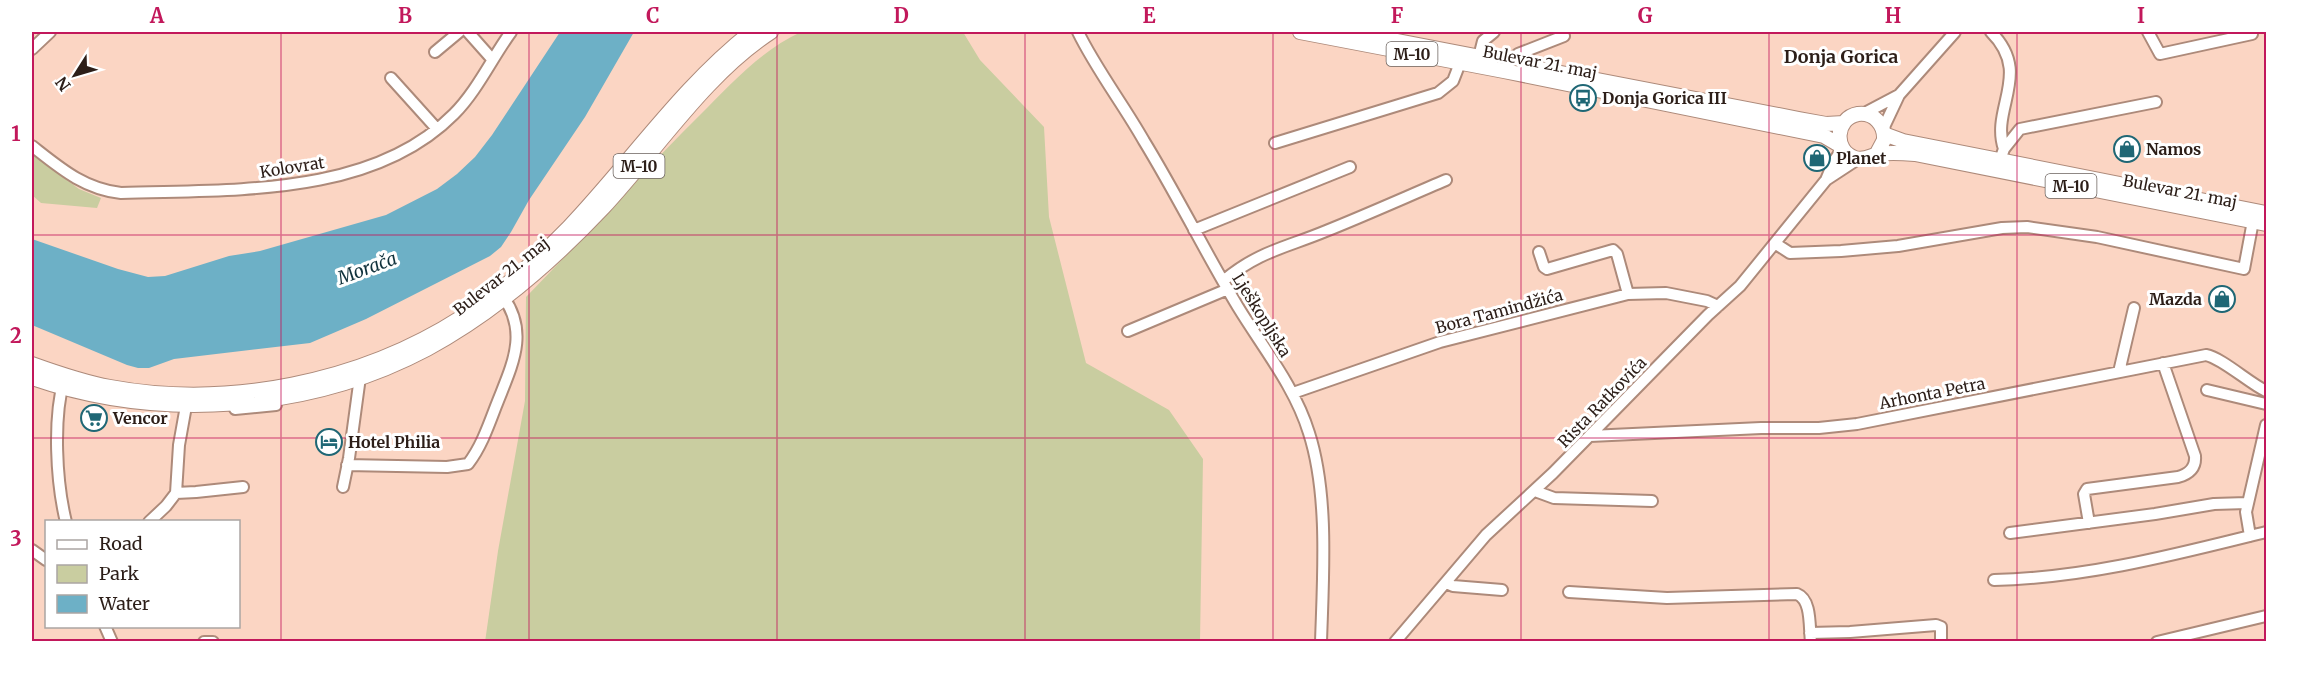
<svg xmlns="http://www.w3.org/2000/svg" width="2298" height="673" font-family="Merriweather,serif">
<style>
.green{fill:#c9cda0}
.water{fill:#6db0c6}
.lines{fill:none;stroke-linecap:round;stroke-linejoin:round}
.minor-casing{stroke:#ad8a7a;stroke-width:14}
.major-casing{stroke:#ad8a7a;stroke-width:16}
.minor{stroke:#fff;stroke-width:10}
.major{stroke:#fff;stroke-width:14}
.grid{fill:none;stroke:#c2185b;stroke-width:1.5;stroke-opacity:0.55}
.labels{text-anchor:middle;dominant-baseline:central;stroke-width:6;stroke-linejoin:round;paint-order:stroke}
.shield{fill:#fff;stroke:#6b625d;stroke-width:1.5}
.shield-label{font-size:15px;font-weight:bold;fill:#2c1e18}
.street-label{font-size:16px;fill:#2c1e18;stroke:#fff}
.poi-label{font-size:16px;font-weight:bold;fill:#2c1e18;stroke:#fff;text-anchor:start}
.neighbourhood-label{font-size:18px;font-weight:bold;fill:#2c1e18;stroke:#fff}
.water-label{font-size:18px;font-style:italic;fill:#11323c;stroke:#fff}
.neatline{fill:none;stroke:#c2185b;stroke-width:2}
.grid-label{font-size:20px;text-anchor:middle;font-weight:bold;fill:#c2185b}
</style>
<rect width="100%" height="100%" fill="#fbd5c3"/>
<path class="green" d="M 801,32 L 963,32 L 980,60 L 1044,127 L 1049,217 L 1086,363 L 1169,410 L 1203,459 L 1200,641 L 485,642 L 498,551 L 525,401 L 526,297 C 585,237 640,174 700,115 C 731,84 760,51 801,32 Z
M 32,154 L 79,189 L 101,198 L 97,208 L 41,203 L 32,195 Z"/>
<path class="water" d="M 560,32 L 634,32 L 585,117 L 529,200 L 511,232 L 501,247 L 490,256 L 366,319 L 310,343 L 174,359 L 149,368 L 138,368 L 127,365 L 32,325 L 32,239 L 118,269 L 148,277 L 165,276 L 229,256 L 260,251 L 386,215 L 437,189 L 457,174 L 475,157 L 492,135 Z"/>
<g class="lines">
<defs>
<path id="minor" d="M 468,32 L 492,59
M 1078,32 C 1096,69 1123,104 1144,141 C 1177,195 1205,252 1238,307 C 1263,348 1295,387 1309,433 C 1329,495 1323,577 1321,642
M 1991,32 C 2033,74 1990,108 2004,149
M 2148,32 L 2160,54 L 2252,34
M 32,49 L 50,32
M 435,52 L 459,32
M 1479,57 L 1483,41 L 1494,32
M 1509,63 L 1518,54 L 1564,36
M 391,78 L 437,129
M 1863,114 L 1899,95 L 1955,32
M 1883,129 L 1899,95
M 1275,143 L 1438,93 L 1453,81 L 1460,63
M 32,146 C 60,168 84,189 121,193 C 230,189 371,198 454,114 C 477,91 492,58 511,32
M 2000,160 L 2004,149 L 2020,129 L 2156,102
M 1826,180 L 1858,159
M 1194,230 L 1350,167
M 1776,244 L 1790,253 L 1841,251 L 1898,246 L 2002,228 L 2027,227 L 2097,237 L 2244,269 L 2253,221
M 1539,252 L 1544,267 L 1547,269 L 1613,250 L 1617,254 L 1628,294
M 1223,281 C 1259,251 1285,248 1326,231 C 1366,215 1406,197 1446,180
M 1128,331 L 1228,289
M 2119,372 L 2134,308
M 64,379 C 53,419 56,481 66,522
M 2207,390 L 2266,404
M 1293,393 L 1440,342 L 1628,294 L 1666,293 L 1707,301 L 1718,306
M 235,409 L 276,405
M 1590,436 L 1761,428 L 1819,428 L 1857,424 L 2206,355 C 2222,358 2249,383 2266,391
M 347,465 L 447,467 L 468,464 C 481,447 488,427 496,406 C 511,367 531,332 501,294
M 343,487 L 349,458 L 360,377
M 1535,491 L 1554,498 L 1652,501
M 176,493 L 196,492 L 243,487
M 149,522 L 166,506 L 176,493 L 179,445 L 186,406
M 2089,523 L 2084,494 L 2087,489 L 2178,477 C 2189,474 2196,468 2195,456 L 2163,363
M 2010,533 L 2155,514 L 2214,504 L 2247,503
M 2250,536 L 2246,512 L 2266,425
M 32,550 L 46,560
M 1994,580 C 2087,578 2177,554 2266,532
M 1446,583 L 1453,586 L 1502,590
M 1569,592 L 1667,598 L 1797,594 C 1812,600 1809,627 1811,642
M 105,626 L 112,642
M 1810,633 L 1850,632 L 1936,625 L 1941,627 L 1941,642
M 204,642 L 213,642
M 1395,642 L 1486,535 L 1553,473 L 1708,315 L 1740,286 L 1826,180 L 1834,161 L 1843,148
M 2157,642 L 2266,616"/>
<path id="major" d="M 1300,32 L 1504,71 L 1824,136 L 1841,146
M 1351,32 L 1491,59
M 1525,66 L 1799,119 L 1826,124 L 1844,123
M 1884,134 L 1903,141 L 2266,213
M 1876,155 L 1884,140 C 1885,125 1874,112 1858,114 C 1835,118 1833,151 1855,158 C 1864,161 1870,156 1878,154 C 1890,152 1903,153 1915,154 L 2266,224
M 32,364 C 57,373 83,382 110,387 C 228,409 361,382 462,317 C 500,292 537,260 569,227 C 630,163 681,87 751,32
M 32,378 C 159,422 308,412 427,349 C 494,313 551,263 603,208 C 657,150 705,75 771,32"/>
</defs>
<use href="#minor" class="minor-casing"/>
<use href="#major" class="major-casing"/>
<use href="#minor" class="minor"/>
<use href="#major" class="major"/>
</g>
<path class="grid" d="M 281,32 L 281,642M 529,32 L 529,642M 777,32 L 777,642M 1025,32 L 1025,642M 1273,32 L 1273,642M 1521,32 L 1521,642M 1769,32 L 1769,642M 2017,32 L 2017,642M 32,235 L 2266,235M 32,438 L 2266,438"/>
<defs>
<symbol id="bus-ring" viewBox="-11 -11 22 22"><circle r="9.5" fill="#fff" stroke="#1f6775" stroke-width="1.5"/><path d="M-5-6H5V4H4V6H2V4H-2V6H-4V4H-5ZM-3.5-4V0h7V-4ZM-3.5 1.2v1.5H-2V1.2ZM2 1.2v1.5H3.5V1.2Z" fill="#1f6775"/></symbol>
<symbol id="shop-ring" viewBox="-11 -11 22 22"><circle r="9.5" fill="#fff" stroke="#1f6775" stroke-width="1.5"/><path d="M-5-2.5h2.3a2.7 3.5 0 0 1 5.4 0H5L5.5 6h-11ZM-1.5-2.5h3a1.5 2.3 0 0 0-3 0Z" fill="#1f6775"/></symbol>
<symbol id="supermarket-ring" viewBox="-11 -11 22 22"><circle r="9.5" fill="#fff" stroke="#1f6775" stroke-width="1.5"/><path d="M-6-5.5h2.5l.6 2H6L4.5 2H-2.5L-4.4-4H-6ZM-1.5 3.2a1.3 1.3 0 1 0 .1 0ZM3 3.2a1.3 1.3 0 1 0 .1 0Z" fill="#1f6775"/></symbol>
<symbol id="hotel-ring" viewBox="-11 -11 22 22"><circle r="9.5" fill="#fff" stroke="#1f6775" stroke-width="1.5"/><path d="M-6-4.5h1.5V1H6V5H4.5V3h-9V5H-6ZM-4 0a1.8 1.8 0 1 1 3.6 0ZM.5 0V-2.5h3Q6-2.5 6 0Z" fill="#1f6775"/></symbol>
</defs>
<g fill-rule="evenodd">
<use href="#bus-ring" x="1568" y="83" width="30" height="30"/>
<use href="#shop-ring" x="2112" y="134" width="30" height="30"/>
<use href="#shop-ring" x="1802" y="143" width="30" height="30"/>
<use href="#shop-ring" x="2207" y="284" width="30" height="30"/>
<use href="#supermarket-ring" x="79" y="403" width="30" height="30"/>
<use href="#hotel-ring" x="314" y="427" width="30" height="30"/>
</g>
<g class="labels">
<g class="shield">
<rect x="1386.5" y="42" width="51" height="24" rx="4.5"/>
<rect x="613.5" y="154" width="51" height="24" rx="4.5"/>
<rect x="2045.5" y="174" width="51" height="24" rx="4.5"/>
</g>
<g class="shield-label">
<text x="1412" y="54">M-10</text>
<text x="639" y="166">M-10</text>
<text x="2071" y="186">M-10</text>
</g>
<g class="street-label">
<text transform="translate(1540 62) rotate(11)">Bulevar 21. maj</text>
<text transform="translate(292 167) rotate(-9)">Kolovrat</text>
<text transform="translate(2180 191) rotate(11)">Bulevar 21. maj</text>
<text transform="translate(501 276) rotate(-38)">Bulevar 21. maj</text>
<text transform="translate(1499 311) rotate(-15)">Bora Tamindžića</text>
<text transform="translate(1262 315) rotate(58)">Lješkopljska</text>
<text transform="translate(1932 393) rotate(-11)">Arhonta Petra</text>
<text transform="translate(1602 402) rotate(-46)">Rista Ratkovića</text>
</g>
<g class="poi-label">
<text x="1602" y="98">Donja Gorica III</text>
<text x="2146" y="149">Namos</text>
<text x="1836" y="158">Planet</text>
<text x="2202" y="299" text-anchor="end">Mazda</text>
<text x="113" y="418">Vencor</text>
<text x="348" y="442">Hotel Philia</text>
</g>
<g class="neighbourhood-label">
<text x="1841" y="56">Donja Gorica</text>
</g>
<g class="water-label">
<text transform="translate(367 268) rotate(-20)">Morača</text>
</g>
</g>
<rect width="2298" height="673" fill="none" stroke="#ffffff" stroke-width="66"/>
<rect x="45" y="520" width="195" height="108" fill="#ffffff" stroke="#aba5a3" stroke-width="1.5"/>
<rect x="57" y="540" width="30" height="9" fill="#ffffff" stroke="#aba5a3" stroke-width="1.5"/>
<text x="99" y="550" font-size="18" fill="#2c1e18">Road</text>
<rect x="57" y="565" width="30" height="18" fill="#c9cda0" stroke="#aba5a3" stroke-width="1.5"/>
<text x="99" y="580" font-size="18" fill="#2c1e18">Park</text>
<rect x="57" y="595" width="30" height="18" fill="#6db0c6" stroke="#aba5a3" stroke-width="1.5"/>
<text x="99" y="610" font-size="18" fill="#2c1e18">Water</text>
<g transform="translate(75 75) rotate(233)" stroke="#ffffff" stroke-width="4.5" paint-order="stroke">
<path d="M0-4.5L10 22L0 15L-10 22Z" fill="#2c1e18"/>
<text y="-9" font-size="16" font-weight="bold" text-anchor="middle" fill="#2c1e18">N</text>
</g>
<rect x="33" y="33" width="2232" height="607" class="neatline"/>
<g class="grid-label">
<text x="157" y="23">A</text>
<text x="405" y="23">B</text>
<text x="653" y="23">C</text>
<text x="901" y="23">D</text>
<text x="1149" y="23">E</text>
<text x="1397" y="23">F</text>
<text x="1645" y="23">G</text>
<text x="1893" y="23">H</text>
<text x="2141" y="23">I</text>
<text x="16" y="141">1</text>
<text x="16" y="343">2</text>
<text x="16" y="546">3</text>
</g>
</svg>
